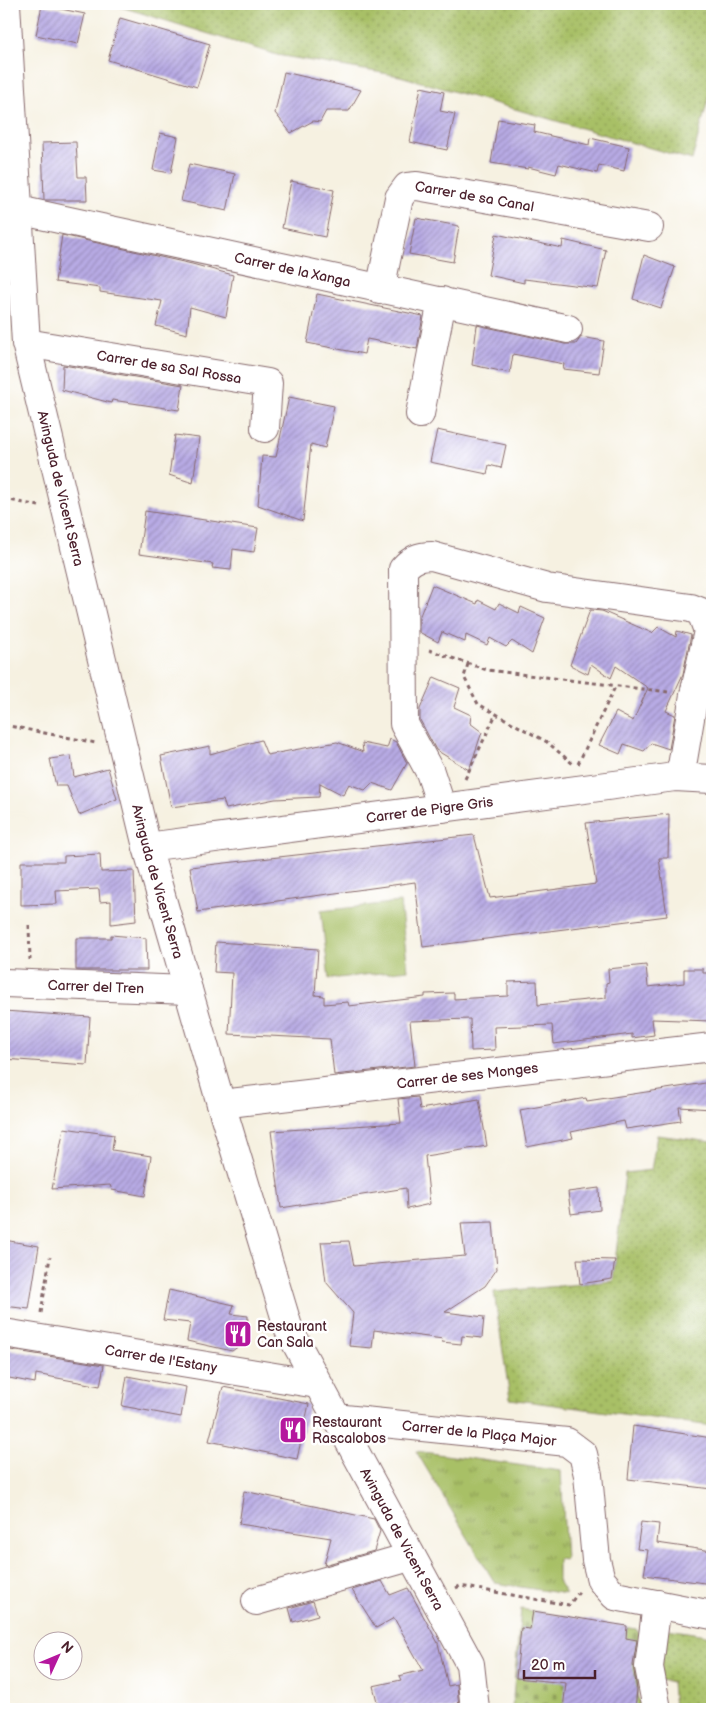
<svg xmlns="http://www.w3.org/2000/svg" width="716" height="1713" font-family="'Balsamiq Sans',sans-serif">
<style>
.grass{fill:url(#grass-dots);stroke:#797048}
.cemetery{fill:url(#cemetery-stones);stroke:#797048}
.park{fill:url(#park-tufts);stroke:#797048}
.pitch{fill:#a8c066;stroke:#797048}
.building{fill:url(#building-hatch)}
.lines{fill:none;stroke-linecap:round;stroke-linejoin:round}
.minor-casing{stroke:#86686b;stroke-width:30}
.path{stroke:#86686b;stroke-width:3;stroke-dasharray:4 4;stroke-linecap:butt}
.minor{stroke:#fff;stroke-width:28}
.labels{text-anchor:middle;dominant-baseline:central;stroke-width:5;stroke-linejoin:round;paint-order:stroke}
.street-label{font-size:14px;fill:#4a1f2b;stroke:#fff}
.poi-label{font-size:14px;fill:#4a1f2b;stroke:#fff;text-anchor:start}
</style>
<defs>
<pattern id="grass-dots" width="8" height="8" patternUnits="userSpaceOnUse" patternTransform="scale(1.25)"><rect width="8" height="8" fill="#a8c066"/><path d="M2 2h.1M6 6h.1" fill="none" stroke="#8b9b54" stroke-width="1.8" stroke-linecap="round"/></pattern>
<pattern id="cemetery-stones" width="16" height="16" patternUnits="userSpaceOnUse" patternTransform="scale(1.25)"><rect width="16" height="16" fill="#a8c066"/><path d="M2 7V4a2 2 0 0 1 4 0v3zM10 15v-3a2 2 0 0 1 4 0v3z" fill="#8b9b54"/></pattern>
<pattern id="park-tufts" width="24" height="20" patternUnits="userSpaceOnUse" patternTransform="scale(1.25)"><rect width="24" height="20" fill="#a8c066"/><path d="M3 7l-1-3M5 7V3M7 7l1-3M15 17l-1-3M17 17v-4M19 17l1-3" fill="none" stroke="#8b9b54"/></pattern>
<pattern id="building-hatch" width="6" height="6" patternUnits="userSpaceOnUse" patternTransform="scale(1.25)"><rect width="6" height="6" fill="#b8abe5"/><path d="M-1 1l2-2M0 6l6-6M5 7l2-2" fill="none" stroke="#988bba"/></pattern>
</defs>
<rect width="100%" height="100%" fill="#fff"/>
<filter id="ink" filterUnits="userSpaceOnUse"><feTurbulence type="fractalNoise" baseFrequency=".02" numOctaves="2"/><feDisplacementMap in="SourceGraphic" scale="10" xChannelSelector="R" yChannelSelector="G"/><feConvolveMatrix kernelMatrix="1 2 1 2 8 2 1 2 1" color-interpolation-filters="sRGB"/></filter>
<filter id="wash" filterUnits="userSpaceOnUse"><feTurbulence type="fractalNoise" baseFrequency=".0096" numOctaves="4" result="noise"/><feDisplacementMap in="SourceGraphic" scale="20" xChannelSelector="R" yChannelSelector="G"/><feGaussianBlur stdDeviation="1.12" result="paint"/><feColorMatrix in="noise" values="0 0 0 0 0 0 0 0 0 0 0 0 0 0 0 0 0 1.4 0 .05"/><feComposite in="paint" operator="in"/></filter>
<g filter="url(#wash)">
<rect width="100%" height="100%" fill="#f6f1e1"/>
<path class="grass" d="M 112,4 L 712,4 L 712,85 L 692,160 L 400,76 L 277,55 Z
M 657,1135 L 712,1142 L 712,1426 L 510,1399 L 494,1292 L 613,1281 L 625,1173 L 651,1170 Z
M 662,1628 L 712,1636 L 712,1709 L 674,1709 L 672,1682 L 659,1680 Z"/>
<path class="cemetery" d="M 521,1609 L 636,1629 L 643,1639 L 637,1696 L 643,1709 L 512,1709 Z"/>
<path class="park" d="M 416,1451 L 561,1471 L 566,1560 L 558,1559 L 558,1581 L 566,1594 L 495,1583 Z"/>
<path class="pitch" d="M 400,902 L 408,970 L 329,979 L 321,911 Z"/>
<g id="blocks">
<path class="building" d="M 42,5 L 85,14 L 78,44 L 36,35 Z
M 120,18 L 210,44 L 197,87 L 108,60 Z
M 284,72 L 361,90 L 349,111 L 326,111 L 320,122 L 313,121 L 291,133 L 275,113 Z
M 421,87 L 444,92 L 440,111 L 455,114 L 447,150 L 410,142 Z
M 498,119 L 535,125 L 534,132 L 589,145 L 590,138 L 629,147 L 624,171 L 599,165 L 597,173 L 559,164 L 556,174 L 528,167 L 528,169 L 491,163 Z
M 160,133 L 178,137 L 171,173 L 153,170 Z
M 76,142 L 78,177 L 86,177 L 87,200 L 44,200 L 42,143 Z
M 189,164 L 235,174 L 227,211 L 181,201 Z
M 291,181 L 334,190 L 325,237 L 282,228 Z
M 416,218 L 459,226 L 453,262 L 409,254 Z
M 496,234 L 562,248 L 563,240 L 606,250 L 598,288 L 524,279 L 524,283 L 488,275 Z
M 62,235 L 192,264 L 233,275 L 226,317 L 190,307 L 187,334 L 156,326 L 162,301 L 100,292 L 100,288 L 55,282 Z
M 644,255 L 675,267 L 661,308 L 633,299 Z
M 317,294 L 423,316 L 417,349 L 367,339 L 364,354 L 307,343 Z
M 477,325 L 565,344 L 576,344 L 581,337 L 604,341 L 599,373 L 563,369 L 564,364 L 513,354 L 510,373 L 472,365 Z
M 63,365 L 183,385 L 179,410 L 112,400 L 111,403 L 62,390 Z
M 289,397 L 334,406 L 325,448 L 311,444 L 303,521 L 258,505 L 262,456 L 276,457 Z
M 437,430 L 506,445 L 501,468 L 489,465 L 487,474 L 430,462 Z
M 175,435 L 199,438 L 193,483 L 169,475 Z
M 145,511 L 258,528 L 254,552 L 233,549 L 231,570 L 212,568 L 213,564 L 139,554 Z
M 432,585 L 477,604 L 478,600 L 496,609 L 499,603 L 519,613 L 521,607 L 545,618 L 532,654 L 512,641 L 506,647 L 490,638 L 487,645 L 466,635 L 465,642 L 442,632 L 438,642 L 419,632 L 419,618 Z
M 590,610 L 602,611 L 652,633 L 658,627 L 676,637 L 677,631 L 691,635 L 683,674 L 666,711 L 675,715 L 669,749 L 651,743 L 644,751 L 624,744 L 620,754 L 599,745 L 616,712 L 633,721 L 648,688 L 616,666 L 611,678 L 591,664 L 588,674 L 570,665 Z
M 434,677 L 460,688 L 454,707 L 471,715 L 470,723 L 482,732 L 469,770 L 436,750 L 420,720 L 420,709 Z
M 390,739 L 396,742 L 407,763 L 392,790 L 372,783 L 365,790 L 349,784 L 343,795 L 320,783 L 319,797 L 275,799 L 226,809 L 223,800 L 171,807 L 161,756 L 210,746 L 210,754 L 261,740 L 267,755 L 337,742 L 363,752 L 362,743 L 387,748 Z
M 71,756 L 74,777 L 108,768 L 117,799 L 79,815 L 67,786 L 56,786 L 50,759 Z
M 669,814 L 668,858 L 659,858 L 667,916 L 423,947 L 415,882 L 198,912 L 190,867 L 474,835 L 490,898 L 596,884 L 586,823 Z
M 100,854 L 101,872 L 134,871 L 136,921 L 111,924 L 111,901 L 100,902 L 99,889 L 56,891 L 57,904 L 21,905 L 21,862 L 64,862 L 64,856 Z
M 111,935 L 146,938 L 147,970 L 76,970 L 76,938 L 111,938 Z
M 216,942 L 318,949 L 315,995 L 324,996 L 324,1004 L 348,1002 L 349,1006 L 425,997 L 425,994 L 454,993 L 454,999 L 508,996 L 508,982 L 537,981 L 538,1005 L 606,998 L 606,983 L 609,982 L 608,969 L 646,965 L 648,987 L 684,983 L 684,969 L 703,969 L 703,973 L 712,973 L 712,1021 L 652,1019 L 654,1035 L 632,1038 L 632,1034 L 554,1044 L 552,1025 L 494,1027 L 495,1050 L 471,1051 L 470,1019 L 410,1021 L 415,1066 L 334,1075 L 330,1039 L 229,1034 L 232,973 L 214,972 Z
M 4,1011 L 90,1017 L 87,1065 L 4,1059 Z
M 712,1082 L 712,1109 L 679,1107 L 681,1121 L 626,1129 L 624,1121 L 571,1132 L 573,1138 L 527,1147 L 520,1110 L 586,1098 L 587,1101 Z
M 418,1097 L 420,1109 L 479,1099 L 487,1146 L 425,1156 L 430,1204 L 407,1209 L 406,1188 L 281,1208 L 271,1131 L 401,1123 L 398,1099 Z
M 64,1128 L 114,1135 L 112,1150 L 151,1156 L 145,1196 L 112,1190 L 110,1185 L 52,1189 Z
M 599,1188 L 600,1210 L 571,1214 L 568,1192 Z
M 493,1222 L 497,1269 L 485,1286 L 445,1312 L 484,1317 L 482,1338 L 462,1336 L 461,1344 L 442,1342 L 443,1339 L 374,1330 L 372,1348 L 349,1346 L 353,1313 L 326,1282 L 321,1242 L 349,1241 L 354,1266 L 465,1256 L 461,1223 Z
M 4,1240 L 39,1246 L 29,1309 L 4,1306 Z
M 577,1259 L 615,1260 L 612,1279 L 580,1284 Z
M 169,1290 L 234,1305 L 231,1314 L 248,1316 L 246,1341 L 232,1351 L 187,1341 L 190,1323 L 163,1320 Z
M 4,1349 L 104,1365 L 100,1386 L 36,1374 L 35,1383 L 4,1377 Z
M 127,1376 L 186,1387 L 181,1417 L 122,1406 Z
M 223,1387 L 309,1404 L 297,1459 L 209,1441 Z
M 633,1426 L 712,1438 L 712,1489 L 628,1479 Z
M 244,1491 L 374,1519 L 380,1531 L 374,1551 L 324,1565 L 331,1538 L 239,1524 Z
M 641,1522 L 659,1524 L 657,1543 L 712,1551 L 712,1584 L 644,1575 L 648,1550 L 637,1549 Z
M 382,1581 L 390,1595 L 408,1588 L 438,1643 L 448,1686 L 457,1684 L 459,1709 L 407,1709 L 406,1705 L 379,1709 L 373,1686 L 401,1680 L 399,1676 L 423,1670 L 394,1618 L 376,1628 L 352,1590 Z
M 313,1601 L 318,1615 L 293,1622 L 289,1608 Z
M 533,1611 L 627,1626 L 626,1638 L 637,1640 L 633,1665 L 637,1690 L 635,1709 L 563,1709 L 566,1683 L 516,1678 L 521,1628 L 530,1629 Z"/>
</g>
</g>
<g filter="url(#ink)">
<use href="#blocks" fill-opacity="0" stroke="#86686b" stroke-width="1"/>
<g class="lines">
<defs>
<g id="minor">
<path id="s1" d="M 6,4 L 26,343 L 147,847 L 221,1104 L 289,1330 L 470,1664 L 475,1709"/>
<path id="s2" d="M 18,210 L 568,329"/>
<path id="s3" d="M 380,290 L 399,198 L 407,187 L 417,186 L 649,227"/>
<path id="s4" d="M 26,343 L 268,383 L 265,428"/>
<path d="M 420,414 L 442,301"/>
<path d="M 442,808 L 430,772 L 404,724 L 403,569 C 412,559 419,556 432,556 L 547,588 L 691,608 L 701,612 L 708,631 L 694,695 L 682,766 L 675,777"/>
<path id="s5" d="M 147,847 L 675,777 L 712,779"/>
<path id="s6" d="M 4,983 L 188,990"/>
<path id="s7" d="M 221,1104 L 712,1047"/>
<path id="s8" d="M 4,1333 L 317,1384"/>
<path id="s9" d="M 335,1418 L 567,1442 L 583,1454 L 588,1475 L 596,1560 L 601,1580 L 615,1596 L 712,1615"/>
<path d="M 256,1601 L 399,1560 L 410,1554"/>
<path d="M 657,1604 L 649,1667 L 657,1709"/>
</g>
</defs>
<use href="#minor" class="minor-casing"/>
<path class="path" d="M 4,499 L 39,506
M 429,650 L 487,670 L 668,692
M 468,664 L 464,677 L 478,704 L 547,742 L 573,764
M 4,725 L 96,743
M 578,764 L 616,685
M 465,779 L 496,714
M 29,925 L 30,960
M 41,1313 L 50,1257
M 456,1588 L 460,1586 L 569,1605 L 579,1592"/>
<use href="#minor" class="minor"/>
</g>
</g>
<defs>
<symbol id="restaurant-square" viewBox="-11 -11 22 22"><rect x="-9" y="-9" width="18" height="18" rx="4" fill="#b5179e" stroke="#fff"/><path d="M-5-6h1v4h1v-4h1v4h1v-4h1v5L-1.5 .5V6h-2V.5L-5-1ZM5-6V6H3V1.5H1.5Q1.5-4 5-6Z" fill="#fff"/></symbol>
</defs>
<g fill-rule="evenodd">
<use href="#restaurant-square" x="222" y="1318" width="32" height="32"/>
<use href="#restaurant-square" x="277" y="1414" width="32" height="32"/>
</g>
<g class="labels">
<g class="street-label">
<text stroke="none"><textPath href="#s3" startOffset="176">Carrer de sa Canal</textPath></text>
<text stroke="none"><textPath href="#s2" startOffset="281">Carrer de la Xanga</textPath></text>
<text stroke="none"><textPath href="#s4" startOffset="145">Carrer de sa Sal Rossa</textPath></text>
<text stroke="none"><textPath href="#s1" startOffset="489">Avinguda de Vicent Serra</textPath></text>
<text stroke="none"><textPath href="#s5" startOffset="285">Carrer de Pigre Gris</textPath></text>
<text stroke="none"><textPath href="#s1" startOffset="894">Avinguda de Vicent Serra</textPath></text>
<text stroke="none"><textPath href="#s6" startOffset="92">Carrer del Tren</textPath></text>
<text stroke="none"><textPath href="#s7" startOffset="248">Carrer de ses Monges</textPath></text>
<text stroke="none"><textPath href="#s8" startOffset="159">Carrer de l'Estany</textPath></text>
<text stroke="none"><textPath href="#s9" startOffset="145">Carrer de la Plaça Major</textPath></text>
<text stroke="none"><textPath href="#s1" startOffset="1599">Avinguda de Vicent Serra</textPath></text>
</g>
<g class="poi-label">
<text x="257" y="1326">Restaurant<tspan x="257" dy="16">Can Sala</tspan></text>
<text x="312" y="1422">Restaurant<tspan x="312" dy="16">Rascalobos</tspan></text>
</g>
</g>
<rect width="716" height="1713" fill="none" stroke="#fff" stroke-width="20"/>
<g transform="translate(58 1656) rotate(46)"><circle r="24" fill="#ffffff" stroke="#b7a5aa"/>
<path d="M0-4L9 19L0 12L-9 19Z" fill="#b5179e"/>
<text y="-8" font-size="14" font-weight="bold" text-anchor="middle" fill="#4a1f2b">N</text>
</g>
<path d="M524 1670v8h71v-8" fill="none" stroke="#4a1f2b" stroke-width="2.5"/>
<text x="531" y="1670" font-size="15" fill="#4a1f2b" stroke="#ffffff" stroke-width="4" paint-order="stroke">20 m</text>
</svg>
